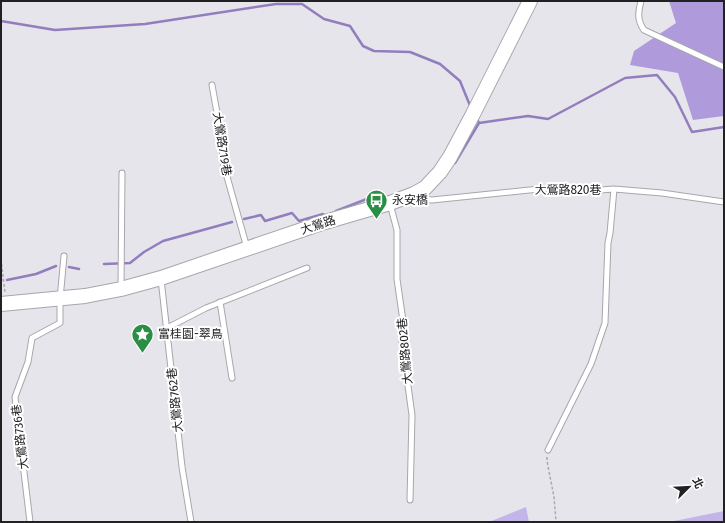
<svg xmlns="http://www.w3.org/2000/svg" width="725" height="523" font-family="'Fira Sans','Noto Sans TC',sans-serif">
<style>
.green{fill:#c4b5e8}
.forest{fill:#af9bdc}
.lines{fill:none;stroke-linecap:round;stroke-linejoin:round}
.stream{stroke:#927ebd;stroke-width:2.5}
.lane-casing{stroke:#a8a6ad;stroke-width:7}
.secondary-casing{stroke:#a8a6ad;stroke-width:16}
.path{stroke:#aba9af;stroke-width:1.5;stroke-dasharray:3 2;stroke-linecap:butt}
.lane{stroke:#fff;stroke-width:5}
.secondary{stroke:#fff;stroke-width:14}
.labels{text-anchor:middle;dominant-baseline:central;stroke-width:4;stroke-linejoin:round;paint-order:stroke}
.street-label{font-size:12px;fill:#212023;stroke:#fff}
.poi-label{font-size:12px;fill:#212023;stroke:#fff;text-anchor:start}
</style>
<rect width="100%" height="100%" fill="#e7e5ec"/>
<path class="green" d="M 526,507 L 529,522 L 489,522 Z
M 724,511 L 724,522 L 669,522 Z"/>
<path class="forest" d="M 669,1 L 724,1 L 724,116 L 693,120 L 678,73 L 630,65 L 634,51 L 676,23 Z"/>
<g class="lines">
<path class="stream" d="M 1,21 L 55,30 L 145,24 L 276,4 L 302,4 L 324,19 L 350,26 L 363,46 L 374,51 L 410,52 L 440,64 L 460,81 L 471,108
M 477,119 L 479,123 L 528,116 L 548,119 L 625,78 L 657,75 L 675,97 L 692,132 L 724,127
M 455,163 L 479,123
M 336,211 L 377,195
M 244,219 L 261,215 L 265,221 L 292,213 L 299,221 L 323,214
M 104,264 L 130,263 L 144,252 L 163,241 L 232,222
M 69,267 L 79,269
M 1,279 L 1,281
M 7,280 L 36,274 L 56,266"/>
<defs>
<path id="lane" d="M 641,1 C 638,13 637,20 644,30 L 724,67
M 212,85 L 221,135 L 224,166 L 247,248
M 415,195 L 422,199 L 432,200 L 549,188 L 587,191 L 614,189 L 662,193 L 724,202
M 390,204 L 397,230 L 397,279 L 404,328 L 402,342 L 412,415 L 410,500
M 161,279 L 182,467 L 191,522
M 121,288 L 122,173
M 220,302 L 232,378
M 167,328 L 206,308 L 307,268
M 548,450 L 591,364 L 605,323 L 608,243 L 610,233 L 614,189
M 30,522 L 15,397 L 28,362 L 32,338 L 60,323 L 60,299 L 64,256"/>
<path id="secondary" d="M 1,304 L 85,296 L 121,289 L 161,278 L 325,222 L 390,203 L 414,194 L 425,188 L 440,172 L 450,157 L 473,114 L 530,1"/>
</defs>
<use href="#lane" class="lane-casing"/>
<use href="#secondary" class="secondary-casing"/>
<path class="path" d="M 1,259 L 5,293
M 547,457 L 547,461 L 554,497 L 556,522"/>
<use href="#lane" class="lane"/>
<use href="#secondary" class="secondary"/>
</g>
<defs>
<symbol id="bus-pin" viewBox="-11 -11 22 30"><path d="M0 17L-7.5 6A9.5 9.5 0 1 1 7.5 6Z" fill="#2a8f44" stroke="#fff"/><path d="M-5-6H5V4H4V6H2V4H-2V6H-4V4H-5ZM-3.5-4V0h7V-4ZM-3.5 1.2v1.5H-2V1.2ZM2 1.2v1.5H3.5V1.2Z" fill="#fff"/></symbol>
<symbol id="sight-pin" viewBox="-11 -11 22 30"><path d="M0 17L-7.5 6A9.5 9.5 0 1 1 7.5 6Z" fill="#2a8f44" stroke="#fff"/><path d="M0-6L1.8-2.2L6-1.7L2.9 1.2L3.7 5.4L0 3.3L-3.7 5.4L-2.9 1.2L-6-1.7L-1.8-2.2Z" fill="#fff"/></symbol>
</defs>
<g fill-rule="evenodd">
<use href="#bus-pin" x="364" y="188" width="25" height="34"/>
<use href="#sight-pin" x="130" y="322" width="25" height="34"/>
</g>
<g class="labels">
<g class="street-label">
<text transform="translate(222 144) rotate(81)">大鶯路719巷</text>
<text x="568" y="190">大鶯路820巷</text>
<text transform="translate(318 225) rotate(-18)">大鶯路</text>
<text transform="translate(405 351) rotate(-95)">大鶯路802巷</text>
<text transform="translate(175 400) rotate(-96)">大鶯路762巷</text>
<text transform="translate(20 437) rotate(-97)">大鶯路736巷</text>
</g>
<g class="poi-label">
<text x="392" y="200">永安橋</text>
<text x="158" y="334">富桂園-翠鳥</text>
</g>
</g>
<rect width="725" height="523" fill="none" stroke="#212023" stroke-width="4"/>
<g transform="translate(689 487) rotate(66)" stroke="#ffffff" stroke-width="3" paint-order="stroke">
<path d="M0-3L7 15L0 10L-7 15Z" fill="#212023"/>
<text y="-6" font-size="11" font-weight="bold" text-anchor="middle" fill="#212023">北</text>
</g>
</svg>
